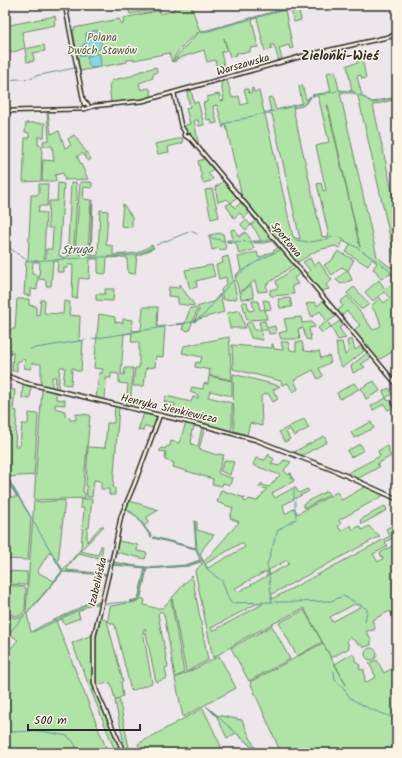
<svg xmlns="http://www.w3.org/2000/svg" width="402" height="758" font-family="Kalam,sans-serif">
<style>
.green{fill:#afe4a6;stroke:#6d8868;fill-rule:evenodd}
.water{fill:#86d7e1;stroke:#629298}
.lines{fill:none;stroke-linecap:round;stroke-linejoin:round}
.stream{stroke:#629298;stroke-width:1}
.secondary-casing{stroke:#2b2b2b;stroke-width:5.5}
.secondary{stroke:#fcf5e5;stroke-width:2.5}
.labels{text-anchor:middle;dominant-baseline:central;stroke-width:3;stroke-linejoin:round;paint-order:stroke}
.park-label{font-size:11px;fill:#4c594a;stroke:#fcf5e5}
.street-label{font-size:11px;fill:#2b2b2b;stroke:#fcf5e5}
.water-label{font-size:12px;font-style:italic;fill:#425658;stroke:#fcf5e5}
.quarter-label{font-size:13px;font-weight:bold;fill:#2b2b2b;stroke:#fcf5e5}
</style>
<rect width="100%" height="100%" fill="#ede6ea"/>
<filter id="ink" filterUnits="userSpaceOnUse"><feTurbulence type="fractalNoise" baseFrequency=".025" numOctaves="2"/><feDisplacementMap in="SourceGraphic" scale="8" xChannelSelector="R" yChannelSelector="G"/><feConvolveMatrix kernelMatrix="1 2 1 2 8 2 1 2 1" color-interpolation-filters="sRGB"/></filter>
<g filter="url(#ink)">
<path class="green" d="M 125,5 L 159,5 L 161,11 L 159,12 L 157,9 L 130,14 L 128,8 L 126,8 Z
M 173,5 L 191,5 L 200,32 L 298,5 L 306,5 L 298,7 L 301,20 L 294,22 L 291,9 L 285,11 L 293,48 L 290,49 L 289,45 L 279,48 L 282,60 L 279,61 L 274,45 L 271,45 L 272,49 L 265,51 L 257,18 L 252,20 L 258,47 L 250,48 L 250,52 L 236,53 L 237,55 L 230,57 L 224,38 L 227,50 L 221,52 L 224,66 L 217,68 L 215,60 L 207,62 L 204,50 L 176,59 L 176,61 L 173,62 L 175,58 L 199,32 C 191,37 174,53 172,62 L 169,53 L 134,60 L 134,59 L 127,60 L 127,62 L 80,71 L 73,30 L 75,30 L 74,28 L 119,19 L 122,24 L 124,23 L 123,18 L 157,11 L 161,14 L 174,10 Z
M 55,16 L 56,20 L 54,21 L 55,25 L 22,32 L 25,48 L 8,54 L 5,51 L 5,26 Z
M 44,45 L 45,51 L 33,53 L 34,61 L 27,62 L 25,49 Z
M 362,58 L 366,78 L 362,79 L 361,75 L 357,76 L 362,96 L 372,102 L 397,97 L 397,99 L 373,105 L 397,214 L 397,251 L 395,259 L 358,96 L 353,93 L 340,93 L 377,257 L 390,267 L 393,266 L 393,269 L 397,267 L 396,279 L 397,352 L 396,350 L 378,360 L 367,348 L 369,346 L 368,344 L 365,345 L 353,331 L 360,325 L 347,311 L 341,316 L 337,311 L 343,306 L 340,302 L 347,296 L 361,313 L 373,330 L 381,326 L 378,316 L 371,306 L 380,298 L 384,303 L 390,298 L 384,292 L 373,301 L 365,292 L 379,280 L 385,289 L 393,284 L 393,276 L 390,274 L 381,279 L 376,271 L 373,269 L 377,263 L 372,259 L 368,266 L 346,252 L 350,245 L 343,241 L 339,248 L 335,246 L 318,250 L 298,262 L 296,262 L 242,197 L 226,125 L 223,128 L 217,105 L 213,106 L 217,123 L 212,124 L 211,119 L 207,120 L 203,103 L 207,102 L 207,97 L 219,94 L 221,101 L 224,100 L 221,82 L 227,80 L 232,98 L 239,96 L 241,105 L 248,103 L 244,89 L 248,89 L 249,93 L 252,92 L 251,89 L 253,88 L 254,92 L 259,91 L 264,112 L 267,112 L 267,113 L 265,114 L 293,237 L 300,239 L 272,114 L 269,114 L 268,112 L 271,111 L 268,98 L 272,97 L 276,110 L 302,103 L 299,86 L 302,85 L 306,100 L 310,96 L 311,98 L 303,106 L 293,108 L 322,237 L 329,236 L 317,184 L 321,183 L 323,191 L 326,190 L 316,146 L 329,142 L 318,96 L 312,96 L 312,95 L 324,93 L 326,96 L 325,92 L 331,92 L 327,73 L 335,71 L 339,90 L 352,91 L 347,65 L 358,63 L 358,59 ZM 327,105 L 328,105 L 360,247 Z
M 156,67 L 157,72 L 153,74 L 153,78 L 139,83 L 141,90 L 148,88 L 150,89 L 152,97 L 144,99 L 99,104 L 111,102 L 109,85 L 113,80 L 131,76 L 133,76 L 135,73 Z
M 191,90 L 194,103 L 198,102 L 204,125 L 199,126 L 198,120 L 194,120 L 199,147 C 193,140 190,132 183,126 L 190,124 L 186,108 L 190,107 L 187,92 Z
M 47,111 L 48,112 L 51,134 L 59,131 L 65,148 L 71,145 L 68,139 L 74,135 L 91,159 L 88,161 L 83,153 L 77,156 L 88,179 L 64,180 L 65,179 L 63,173 L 55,175 L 56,181 L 42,181 L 43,160 L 54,161 L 52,146 L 44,146 L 43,141 L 49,140 Z
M 26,123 L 45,123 L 44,137 L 38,137 L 38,145 L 42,145 L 41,181 L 23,182 L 25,138 L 29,138 L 29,133 L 25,132 Z
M 182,138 L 183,143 L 168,147 L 169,152 L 158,154 L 155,144 Z
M 205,159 L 213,169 L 208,173 L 213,179 L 211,181 L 203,183 L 198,161 Z
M 223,181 L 237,197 L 231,203 L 235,208 L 241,202 L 250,212 L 244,218 L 240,213 L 234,218 L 226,205 L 231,203 L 227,199 L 218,202 L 215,187 L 219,185 Z
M 76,182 L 77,195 L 74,246 L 68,245 L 71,183 Z
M 80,182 L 91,182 L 92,183 L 92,188 L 84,187 L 83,199 L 91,200 L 88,250 L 80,250 L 80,255 L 90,253 L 92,200 L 93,200 L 91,256 L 98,255 L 100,210 L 108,211 L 106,245 L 113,246 L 113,255 L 137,253 L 152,245 L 154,248 L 137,256 L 135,274 L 128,273 L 127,257 L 107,258 L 106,274 L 98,273 L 98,259 L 90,259 L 89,279 L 79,278 L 77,298 L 72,298 L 73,265 L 68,265 L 67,268 L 64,268 L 64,272 L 57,272 L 58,261 L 53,261 L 51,286 L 46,286 L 46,280 L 39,279 L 40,262 L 33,262 L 32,274 L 38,275 L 37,290 L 31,289 L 31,296 L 24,295 L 26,261 L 28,260 L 31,195 L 37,195 L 39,193 L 39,184 L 48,184 L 47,206 L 39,206 L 38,212 L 46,213 L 44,258 L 46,258 L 46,249 L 52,249 L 53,228 L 48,228 L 49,201 L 57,201 L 58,183 L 64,184 L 59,256 L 62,256 L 62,258 L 67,257 L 67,256 L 75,254 Z
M 212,189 L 219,217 L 211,219 L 205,190 Z
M 123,204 L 132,217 L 132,227 L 121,226 Z
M 252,214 L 304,276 L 303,277 L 300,274 L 294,278 L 298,284 L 292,286 L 294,294 L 272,296 L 270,295 L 270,290 L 278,288 L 276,281 L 295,268 L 293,265 L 266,285 L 267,291 L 258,292 L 255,281 L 239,292 L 235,276 L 241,270 L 238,257 L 257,252 L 259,258 L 269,253 L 273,252 L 273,251 L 278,248 L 272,241 L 264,243 L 254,243 L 253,241 L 261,241 L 256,231 L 251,225 L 246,230 L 241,225 L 241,224 L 246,220 L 251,225 L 256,221 L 251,215 Z
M 235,229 L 239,237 L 245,232 L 250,238 L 254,249 L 253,250 L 239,254 L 236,243 L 227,242 L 227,240 L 233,240 L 231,230 Z
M 221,233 L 223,234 L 226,249 L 220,250 L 219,248 L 212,250 L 209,235 Z
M 338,251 L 354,260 L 348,270 L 352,280 L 341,284 L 336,280 L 347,270 L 342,267 L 332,275 L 324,265 L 332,260 Z
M 228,256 L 237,298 L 236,299 L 225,300 L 223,299 L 221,290 L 227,283 L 226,277 L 219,279 L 216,265 L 223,263 L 222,258 Z
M 310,258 L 314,266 L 319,262 L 332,280 L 326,285 L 329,289 L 320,291 L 306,274 L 310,270 L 303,262 Z
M 212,265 L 215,276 L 196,281 L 197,287 L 190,289 L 185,270 Z
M 179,284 L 195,306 L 178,304 L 178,297 L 168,296 L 169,287 L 179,288 Z
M 251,285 L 254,298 L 241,299 L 240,293 Z
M 354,287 L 369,304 L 363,309 L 361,309 L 347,293 Z
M 105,289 L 114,289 L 113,301 L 96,300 L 96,294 L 105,294 Z
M 220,294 L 224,312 L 199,319 L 194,322 L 199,310 L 197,307 L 213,302 Z
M 290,298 L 292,307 L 280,308 L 278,299 Z
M 17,299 L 29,299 L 29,305 L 36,306 L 36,314 L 39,315 L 41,300 L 45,300 L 44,313 L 63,314 L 64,301 L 70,302 L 69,315 L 80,316 L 79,341 L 83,341 L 81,371 L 76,371 L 74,368 L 72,368 L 71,385 L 63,384 L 65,367 L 60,367 L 58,389 L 55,389 L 56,377 L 52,377 L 52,388 L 41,386 L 41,364 L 32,363 L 31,369 L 24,368 L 25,360 L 22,359 L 21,361 L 17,361 L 17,371 L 12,371 L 13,352 L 8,351 L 9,346 L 5,346 L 5,333 L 9,334 L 10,329 L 15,329 Z
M 263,300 L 269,301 L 271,309 L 265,310 L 267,319 L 247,320 L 242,302 L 247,302 L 249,311 L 254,310 L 252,301 L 258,301 L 260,310 L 265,309 Z
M 323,301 L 336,316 L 328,322 L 331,327 L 340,321 L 343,325 L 339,328 L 346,338 L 338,340 L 331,327 L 322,333 L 318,328 L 327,321 L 320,311 L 312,317 L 306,304 L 315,302 L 317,306 Z
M 143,307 L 158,307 L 157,327 L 165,326 L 163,357 L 156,356 L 155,367 L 146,368 L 144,386 L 133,386 L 135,368 L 139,368 L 139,342 L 131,342 L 132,333 L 124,334 L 121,374 L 124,375 L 125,368 L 133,368 L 130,407 L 126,406 L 128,384 L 119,383 L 119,374 L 111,373 L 111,378 L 106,378 L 105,401 L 96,399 L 99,373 L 102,373 L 103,369 L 94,368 L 99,314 L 115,317 L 115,322 L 123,323 L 123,319 L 133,320 L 132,331 L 141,330 Z
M 190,308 L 195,308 L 197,310 L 189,331 L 182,329 L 184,324 L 176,325 L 176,324 L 185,323 Z
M 240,310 L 245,328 L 230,328 L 227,313 Z
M 301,317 L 302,323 L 312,322 L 315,327 L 309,328 L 311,340 L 306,339 L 303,328 L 298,329 L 300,339 L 281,339 L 279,333 L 287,331 L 284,319 Z
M 265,321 L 267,328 L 275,326 L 276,333 L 269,334 L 268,330 L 261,330 L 263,340 L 251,338 L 246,324 L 247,323 L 252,322 L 254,330 L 261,330 L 259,322 Z
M 229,337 L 232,380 L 209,375 L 210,370 L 195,367 L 196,362 L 200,363 L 202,357 L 182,353 L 184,346 Z
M 352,339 L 355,350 L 361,346 L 364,351 L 349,363 L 342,367 C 336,361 338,351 336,343 L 342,342 L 345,355 L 349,352 L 347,341 Z
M 281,342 L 288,342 L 290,350 L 296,351 L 296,342 L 302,342 L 304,351 L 316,352 L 319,351 L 321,358 L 329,356 L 331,362 L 319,368 L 323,376 L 318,379 L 313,370 L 294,380 L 298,389 L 293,392 L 288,383 L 282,385 L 281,381 L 233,369 L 232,345 L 272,348 L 272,344 L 273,344 L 274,349 L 283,350 Z
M 367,353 L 371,358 L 361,364 L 365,367 L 353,373 L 351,366 Z
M 233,374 L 280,386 L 273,390 L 278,399 L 273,402 L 268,393 L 261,396 L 262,426 L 250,423 L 247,435 L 234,431 Z
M 209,376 L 232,381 L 232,396 L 210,391 L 208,397 L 232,403 L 232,428 L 230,431 L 183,418 L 184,411 L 174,408 L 175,404 L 164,402 L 166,396 L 191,402 L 193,397 L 198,398 L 198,395 L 190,392 L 192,387 L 203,389 L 204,383 L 208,384 Z
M 374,381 L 380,391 L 366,399 L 361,388 Z
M 354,383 L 359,389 L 340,399 L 337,393 Z
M 23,384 L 31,387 L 30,399 L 22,398 Z
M 389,388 L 392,394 L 386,398 L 388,401 L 390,400 L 394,407 L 388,410 L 384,404 L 373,410 L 371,406 L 386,398 L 383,391 Z
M 5,389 L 15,390 L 13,410 L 17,411 L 15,446 L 20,446 L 22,424 L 28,424 L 29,413 L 38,414 L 34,475 L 7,477 L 31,517 L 28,560 L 5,559 L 5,497 L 17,497 L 5,477 Z
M 42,389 L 56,392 L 56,399 L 65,400 L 65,405 L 55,404 L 55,408 L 65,411 L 65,416 L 70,417 L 70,420 L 76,420 L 76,414 L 90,415 L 83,492 L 85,493 L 85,498 L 34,500 Z
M 115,406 L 119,407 L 113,487 L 115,488 L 115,495 L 109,495 L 109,489 L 101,489 L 101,481 L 94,480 L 92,497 L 87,497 L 86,484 L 88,447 L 105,448 L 107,423 L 114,423 Z
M 144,413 L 158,417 L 154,428 L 144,426 L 143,431 L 138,430 Z
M 304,419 L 309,428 L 294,436 L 290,429 L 286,432 L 290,439 L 285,442 L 279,432 Z
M 371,422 L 374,428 L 354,438 L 351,432 Z
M 186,423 L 194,425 L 193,431 L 192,430 L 191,434 L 192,436 L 191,444 L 198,446 L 202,427 L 205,427 L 199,449 L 217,455 L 218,454 L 224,455 L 218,472 L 219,474 L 232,478 L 230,485 L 223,483 L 222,486 L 212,484 L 213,479 L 173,467 L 174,463 L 165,460 L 166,452 L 159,451 L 162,448 L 165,449 L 166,447 L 170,446 L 171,441 L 179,443 Z
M 324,436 L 327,442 L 303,455 L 300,455 L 294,452 Z
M 360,444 L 364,450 L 351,457 L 347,451 Z
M 387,446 L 390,450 L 388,451 L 391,456 L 377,464 L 379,467 L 357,479 L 346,474 L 380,456 L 378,451 Z
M 269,454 L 269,456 L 274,459 L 271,464 L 279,466 L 284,460 L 291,462 L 284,470 L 288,475 L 291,473 L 294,481 L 272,493 L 275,498 L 295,487 L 299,493 L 307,489 L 309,491 L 283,505 L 285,514 L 295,508 L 297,514 L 337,492 L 342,500 L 366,486 L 384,495 L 339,520 L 341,524 L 338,526 L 341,531 L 351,525 L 353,530 L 359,526 L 362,530 L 369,526 C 372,531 376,532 380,536 L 272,594 L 272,599 L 390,536 L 386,529 L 397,523 L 397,536 L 385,542 L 388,546 L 373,554 L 378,562 L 383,559 L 380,553 L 397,543 L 397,580 L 393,583 L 395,587 L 397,587 L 397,617 L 393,617 L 390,611 L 372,620 L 375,627 L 374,630 L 366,631 L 371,640 L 371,645 L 364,647 L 349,637 L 347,640 L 349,648 L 331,658 L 304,608 L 243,639 L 213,658 L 195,571 L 202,564 L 201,562 L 188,566 L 147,569 L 141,597 L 136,601 L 130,602 L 129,601 L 138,599 L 145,568 L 112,565 L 113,562 L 147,568 L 185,565 L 200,560 L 196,549 L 153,538 L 154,537 L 196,548 L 194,521 L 197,522 L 197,530 L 214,535 L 204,547 L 200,555 L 204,562 L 239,522 L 230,518 L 233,508 L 217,502 L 221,490 L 245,498 L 243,500 L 246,502 L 249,499 L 257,501 L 267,489 L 259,487 L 262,483 L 262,485 L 269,487 L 280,475 L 253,465 L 256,458 L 265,460 ZM 241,543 L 243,543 L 245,547 L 208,568 L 205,564 ZM 287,560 L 289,564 L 269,575 L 269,570 ZM 267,571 L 267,576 L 238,592 L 235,588 ZM 256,604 L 263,604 L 213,631 L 211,628 ZM 355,604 L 360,607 L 332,622 L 330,617 Z
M 225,460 L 234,462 L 230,475 L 220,471 Z
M 327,491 L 329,495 L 305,508 L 303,504 Z
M 81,499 L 92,499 L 89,528 L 87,528 L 87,542 L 101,526 L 104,526 L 80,551 L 98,555 L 101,546 L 103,546 L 101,557 L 110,560 L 110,561 L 79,553 L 68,566 L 67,570 L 107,574 L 106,575 L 63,572 L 27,614 L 31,632 L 43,625 L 74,611 L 87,603 L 100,602 L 100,604 L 89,605 L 78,612 L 80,618 L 64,624 L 62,619 L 56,621 L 108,753 L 5,753 L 5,655 L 18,640 L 10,634 L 5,640 L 5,616 L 20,618 L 26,612 L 34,501 L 41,502 L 65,500 L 58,562 L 63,570 L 81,549 L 84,508 L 80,508 ZM 50,551 L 62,571 L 54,581 L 39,573 L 38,570 Z
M 130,501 L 159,510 L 147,517 L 149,522 L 144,526 L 152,536 L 151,537 L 136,516 L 125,509 Z
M 385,506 L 387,510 L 362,524 L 360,520 Z
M 119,541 L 138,545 L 137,551 L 147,553 L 145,559 L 116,552 L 118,542 Z
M 5,571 L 27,572 L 27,585 L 5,584 Z
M 192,575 L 208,660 L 186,672 L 172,598 Z
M 5,585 L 25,587 L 26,588 L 25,610 L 20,616 L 5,614 Z
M 142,598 L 145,600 L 144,605 L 155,608 L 162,608 L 171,599 L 184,673 L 175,677 L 164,614 L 161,611 L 158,614 L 168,667 L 165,668 L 167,678 L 156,682 L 145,628 L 143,631 L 152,683 L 131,691 L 115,625 L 107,621 L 123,681 L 121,682 L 123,696 L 115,700 L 111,683 L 97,685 L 96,676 L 96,639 L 101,617 L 107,621 L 108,619 L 110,606 L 136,602 Z
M 304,610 L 322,642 L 297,656 L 279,623 Z
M 272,626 L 290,659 L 249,681 L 231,648 L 249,638 Z
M 92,635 L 92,685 L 122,753 L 116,753 L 72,643 Z
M 323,643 L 346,685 L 335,664 L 352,654 L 355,657 L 355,661 L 360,665 L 359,669 L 362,670 L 364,669 L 365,683 L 376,677 L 369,663 L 377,660 L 384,673 L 397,666 L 397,753 L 273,753 L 254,750 L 248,753 L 244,753 L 253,748 L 236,733 L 227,738 L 217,717 L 206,706 L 217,715 L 242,720 L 255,748 L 272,750 L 281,753 L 250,682 Z
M365 654a6 6 0 1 1 12 0a6 6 0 1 1-12 0Z
M 219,656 L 236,688 L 183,717 L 175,678 L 197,668 Z
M 119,699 L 129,748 L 125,749 L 115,701 Z
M 203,708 L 224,753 L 142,753 L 138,744 Z"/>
<path class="water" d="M 97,30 L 102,47 L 98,50 L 80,57 L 78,48 L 86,43 L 86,33 Z
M 98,53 L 100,56 L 101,66 L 91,68 L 88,64 L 87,57 L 89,56 Z"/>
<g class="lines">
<path class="stream" d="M 201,33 L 302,5
M 35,76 L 75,68
M 5,80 L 33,78
M 340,91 L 352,91 L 356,93
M 327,93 L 337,91
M 313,95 L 324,94
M 359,95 L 366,99
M 368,100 L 372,103 L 378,102
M 380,101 L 395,98
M 304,104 L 310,97
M 297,105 L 302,104
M 292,107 L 295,106
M 283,109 L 290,107
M 277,110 L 281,109
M 269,112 L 274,111
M 262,114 L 267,113
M 259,115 L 260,114
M 255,116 L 257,115
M 248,117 L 253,116
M 241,119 L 247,118
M 234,121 L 240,120
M 223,126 L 226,123 L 232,122
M 208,237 L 224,241
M 276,237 L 308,242
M 334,237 L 337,236 L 344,240
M 324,240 L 332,237
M 227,241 L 251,242
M 345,241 L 360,249
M 254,242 L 265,241 L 273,239
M 310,242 L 322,240
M 5,245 L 28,261 L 137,255 L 153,247
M 156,245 L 191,231 L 197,234
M 362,251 L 377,261
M 379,262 L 394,275 L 397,290
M 236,277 C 249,264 266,257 282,249 L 281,248
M 222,293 L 233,280
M 194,321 L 204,315 L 220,295
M 176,325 L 192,322
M 166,326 L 174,325
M 92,339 L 164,327
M 30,349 L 85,340
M 290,473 L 292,479
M 5,475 L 11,485
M 12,487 L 31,518
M 294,489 L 294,498
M 295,501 L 295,507
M 126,508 L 139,518 L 151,537
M 295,509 L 296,517
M 33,521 L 62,570
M 195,522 L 197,549 L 202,560 L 208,570 L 222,581 L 228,597
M 276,536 L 278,530 L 296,519
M 154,537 L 195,549
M 273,546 L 275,538
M 113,564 L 159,568 L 168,567 L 186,566 L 202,560
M 65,571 L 106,574
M 110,575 L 111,571
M 269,575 L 267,565 L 272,548
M 269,576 L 270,585
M 270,587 L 271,594
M 271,596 L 272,602 L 273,602
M 228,598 L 231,603 L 272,602
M 130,602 L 137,600 L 140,596 L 146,568
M 275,602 L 288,602
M 289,602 L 331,601 L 343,596 L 355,602
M 357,603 L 367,609
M 104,604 L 126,602
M 365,622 L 367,610
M 33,632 L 77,611 L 88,603 L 100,603
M 5,638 L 63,571
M 391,665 L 394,673
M 334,671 L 335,680 L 343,687 L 350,698 L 368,708 L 394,718 L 397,718
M 395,675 L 397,679
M 207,707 L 254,749
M 5,732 L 41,731 L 67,736 L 72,740 L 80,753
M 246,753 C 257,748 268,749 279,753"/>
<defs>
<path id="secondary" d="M 65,5 L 84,104
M 174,93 L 181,126 L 185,132 L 184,135 L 190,139
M 84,101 L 88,105
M 5,111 L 85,109 L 94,106 L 143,101 L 303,56 L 397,35
M 189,135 L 191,139 L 397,385
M 5,375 L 26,383 L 205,426 L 256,440 L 338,472 L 397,499
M 124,753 L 97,692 L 94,682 L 94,636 L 115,547 L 121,516 L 134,485 L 160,415"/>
</defs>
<use href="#secondary" class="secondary-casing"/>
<use href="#secondary" class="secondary"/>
</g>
</g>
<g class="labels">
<g class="park-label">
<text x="102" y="38">Polana<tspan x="102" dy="13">Dwóch Stawów</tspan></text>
</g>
<g class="street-label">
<text transform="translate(243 65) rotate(-16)">Warszawska</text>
<text transform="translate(286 240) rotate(51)">Sportowa</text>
<text transform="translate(169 409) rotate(13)">Henryka Sienkiewicza</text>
<text transform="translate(98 582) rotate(-77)">Izabelińska</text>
</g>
<g class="water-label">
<text transform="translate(77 250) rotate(-3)">Struga</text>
</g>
<g class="quarter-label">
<text x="340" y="56">Zielonki-Wieś</text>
</g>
</g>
<rect width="402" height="758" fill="none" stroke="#fcf5e5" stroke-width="20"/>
<rect x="10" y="10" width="382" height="738" fill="none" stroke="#2b2b2b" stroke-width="1.5" filter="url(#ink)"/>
<path d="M28 724v6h112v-6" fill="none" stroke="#2b2b2b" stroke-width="2"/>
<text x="34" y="724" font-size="12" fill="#2b2b2b" stroke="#fcf5e5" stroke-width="3" paint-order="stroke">500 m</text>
</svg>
